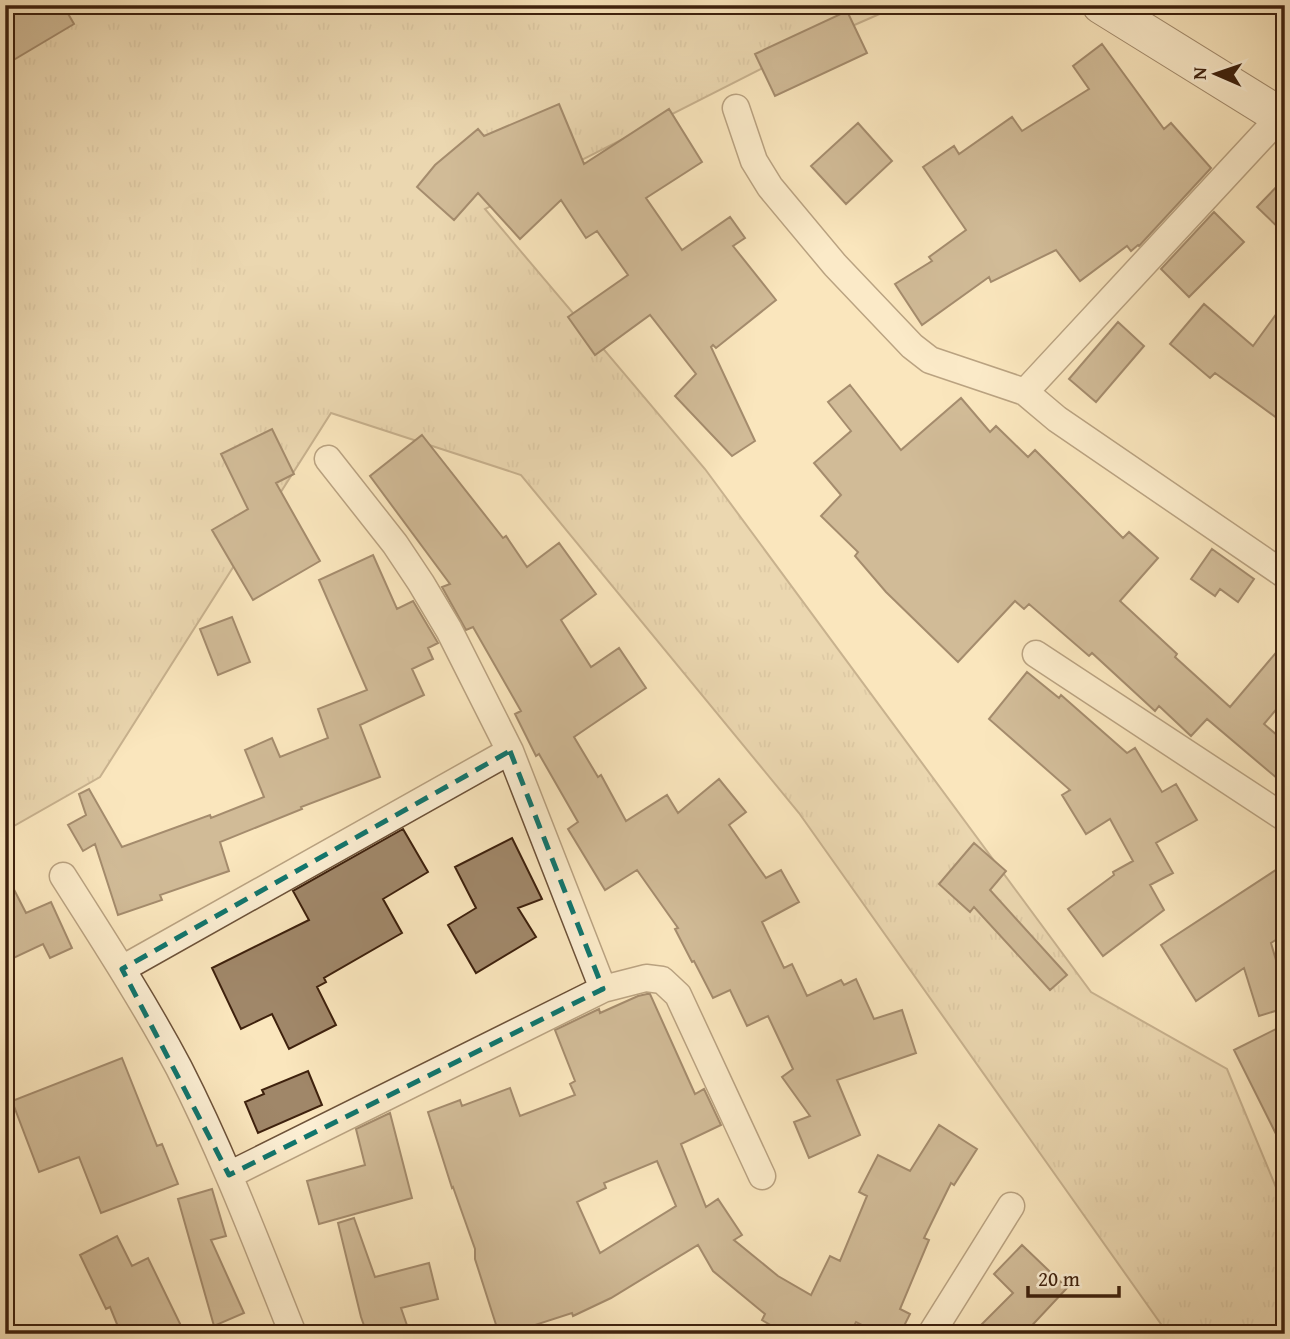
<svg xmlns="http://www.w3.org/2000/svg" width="1290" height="1339" font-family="'Gentium Book Plus',serif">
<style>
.grass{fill:url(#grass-tufts);stroke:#8c7356;stroke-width:2}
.building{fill:#a08769;stroke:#3e210d;stroke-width:2;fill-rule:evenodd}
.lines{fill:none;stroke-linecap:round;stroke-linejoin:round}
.minor-casing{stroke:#6d5239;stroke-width:29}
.secondary-casing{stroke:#3e210d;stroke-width:39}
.minor{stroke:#fcefd4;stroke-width:26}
.secondary{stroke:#fcefd4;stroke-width:37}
.marked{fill:none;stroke:#0f766e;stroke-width:5;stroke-dasharray:14 9;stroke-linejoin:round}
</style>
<defs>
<pattern id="grass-tufts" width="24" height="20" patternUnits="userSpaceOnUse" patternTransform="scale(1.75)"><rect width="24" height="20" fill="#dac59f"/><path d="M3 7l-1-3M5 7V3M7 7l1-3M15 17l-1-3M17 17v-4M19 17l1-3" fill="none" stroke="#bca988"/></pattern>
</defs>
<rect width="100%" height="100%" fill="#fae6bd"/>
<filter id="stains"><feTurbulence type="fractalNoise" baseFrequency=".00286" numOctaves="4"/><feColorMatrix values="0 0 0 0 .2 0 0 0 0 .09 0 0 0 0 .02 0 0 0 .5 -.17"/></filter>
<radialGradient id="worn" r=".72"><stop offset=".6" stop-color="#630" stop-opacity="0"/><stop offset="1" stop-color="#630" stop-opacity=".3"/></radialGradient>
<path class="grass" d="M 5,5 L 900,5 L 802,48 L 485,209 L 705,469 L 1091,992 L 1227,1069 L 1285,1209 L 1285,1334 L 1168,1334 L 799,813 L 521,475 L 331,413 L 100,777 L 5,831 Z"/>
<path class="building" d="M 5,5 L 63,5 L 74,24 L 5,65 Z
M 847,11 L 867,53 L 775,96 L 755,54 Z
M 1102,44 L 1164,129 L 1171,123 L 1211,168 L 1139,246 L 1138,245 L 1131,251 L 1127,246 L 1080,281 L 1056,250 L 991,282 L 989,277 L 922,325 L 895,284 L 932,261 L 929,257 L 966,230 L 923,167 L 954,146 L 959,154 L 1012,117 L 1022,131 L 1089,89 L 1073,66 Z
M 559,104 L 584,164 L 669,109 L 702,162 L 646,198 L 682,250 L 730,217 L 745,238 L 733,246 L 776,300 L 716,348 L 713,345 L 711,347 L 755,441 L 732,456 L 675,396 L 696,374 L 650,315 L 595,355 L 568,317 L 628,275 L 597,231 L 586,238 L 561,200 L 520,239 L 478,193 L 454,220 L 417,187 L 435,165 L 478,129 L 484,136 Z
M 858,123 L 892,161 L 846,204 L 811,166 Z
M 1285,178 L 1285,234 L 1257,207 Z
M 1214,212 L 1244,242 L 1189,297 L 1161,269 Z
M 1285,302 L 1285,424 L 1215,373 L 1210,378 L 1170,344 L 1204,304 L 1253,346 Z
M 1118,322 L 1144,346 L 1096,402 L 1069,379 Z
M 850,385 L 901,450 L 961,398 L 990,432 L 996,426 L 1028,457 L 1035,450 L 1123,538 L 1129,532 L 1158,558 L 1120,601 L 1177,654 L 1175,657 L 1230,707 L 1285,642 L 1285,699 L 1264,724 L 1285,742 L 1285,785 L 1207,719 L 1191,736 L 1159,706 L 1155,711 L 1092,653 L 1089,656 L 1029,604 L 1024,609 L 1015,601 L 958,662 L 886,592 L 855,556 L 858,552 L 821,516 L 841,495 L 814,463 L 851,431 L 828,402 Z
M 272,429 L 294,474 L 276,483 L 320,561 L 253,600 L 212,530 L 248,509 L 221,454 Z
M 422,435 L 503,538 L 506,536 L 527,567 L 559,543 L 596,594 L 561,620 L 591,667 L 619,648 L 646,688 L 574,737 L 598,777 L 601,775 L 626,821 L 667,795 L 678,813 L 719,779 L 746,812 L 729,825 L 766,878 L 781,870 L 799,902 L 762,922 L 784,968 L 792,964 L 807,996 L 841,980 L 844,985 L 856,979 L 874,1019 L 902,1010 L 916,1053 L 837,1080 L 860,1135 L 809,1158 L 794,1122 L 810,1116 L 782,1077 L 793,1069 L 768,1016 L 747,1026 L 730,990 L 713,998 L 694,961 L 692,962 L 675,929 L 678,928 L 637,870 L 605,890 L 568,829 L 578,822 L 539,754 L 536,756 L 515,714 L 521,711 L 473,627 L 466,630 L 442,587 L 450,584 L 370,476 Z
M 1212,549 L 1254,579 L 1238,602 L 1220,589 L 1215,596 L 1191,579 Z
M 373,555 L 397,609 L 413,601 L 438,643 L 428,648 L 433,659 L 412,669 L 424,695 L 360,725 L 380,777 L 301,807 L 302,809 L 220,842 L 229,871 L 160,895 L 162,900 L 118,915 L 95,844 L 83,851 L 68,825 L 86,815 L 79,794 L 89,789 L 122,847 L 210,815 L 211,818 L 264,797 L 245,750 L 272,738 L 280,757 L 328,738 L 318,709 L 367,690 L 319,580 Z
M 232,617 L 250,662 L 218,675 L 200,629 Z
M 1027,672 L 1059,698 L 1061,695 L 1127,753 L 1135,748 L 1162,792 L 1176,784 L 1197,820 L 1156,843 L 1173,873 L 1150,885 L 1164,910 L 1103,956 L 1068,909 L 1114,875 L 1113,872 L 1133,861 L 1110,819 L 1086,834 L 1062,795 L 1070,790 L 989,719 Z
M 403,829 L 428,872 L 383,899 L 402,933 L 324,978 L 326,982 L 317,987 L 336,1025 L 289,1049 L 272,1014 L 241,1029 L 212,968 L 309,920 L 293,891 Z
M 512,838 L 542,899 L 518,908 L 536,937 L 476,973 L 448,925 L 476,908 L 455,867 Z
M 974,843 L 1006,871 L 990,890 L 1067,975 L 1050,990 L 974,907 L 970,912 L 939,884 Z
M 1285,864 L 1285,934 L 1271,943 L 1285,991 L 1285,1008 L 1259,1016 L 1244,968 L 1196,1001 L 1161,945 Z
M 5,872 L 26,913 L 51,902 L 72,948 L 50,958 L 43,944 L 5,962 Z
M 647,994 L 650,994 L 695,1094 L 704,1089 L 721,1125 L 681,1144 L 706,1207 L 718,1199 L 742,1235 L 734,1240 L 778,1276 L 811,1295 L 830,1256 L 840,1261 L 867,1196 L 859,1192 L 878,1155 L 910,1171 L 939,1125 L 977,1149 L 954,1185 L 951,1183 L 924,1238 L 929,1240 L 900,1309 L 910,1314 L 900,1334 L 880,1334 L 856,1322 L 850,1334 L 786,1334 L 762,1320 L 765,1314 L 713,1271 L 698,1245 L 611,1298 L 573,1316 L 572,1313 L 507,1334 L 499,1334 L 475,1259 L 475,1249 L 453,1187 L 452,1188 L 428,1112 L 460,1100 L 462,1106 L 510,1088 L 520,1116 L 575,1095 L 570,1084 L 575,1081 L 555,1030 L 599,1009 L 600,1013 L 638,996 ZM 657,1161 L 676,1206 L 600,1253 L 577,1202 L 606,1188 L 604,1183 Z
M 1278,1028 L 1285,1041 L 1285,1152 L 1234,1050 Z
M 122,1058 L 157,1146 L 162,1144 L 178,1184 L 101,1213 L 79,1157 L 39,1172 L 12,1101 Z
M 308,1071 L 322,1105 L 258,1133 L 245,1102 L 264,1094 L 262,1090 Z
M 390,1113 L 412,1198 L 319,1224 L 307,1181 L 365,1165 L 356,1129 Z
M 212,1189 L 226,1236 L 211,1240 L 244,1313 L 214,1326 L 178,1199 Z
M 354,1218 L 375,1277 L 429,1263 L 438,1299 L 401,1308 L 410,1334 L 367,1334 L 361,1317 L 338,1223 Z
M 117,1236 L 132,1266 L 148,1258 L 185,1334 L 121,1334 L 110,1307 L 106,1309 L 80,1255 Z
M 1022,1245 L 1067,1288 L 1024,1334 L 972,1334 L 1013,1293 L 994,1274 Z"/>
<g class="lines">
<defs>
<path id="minor" d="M 736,108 L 754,161 L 770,187 L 835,265 L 912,346 L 930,360 L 1025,392 L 1057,419 L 1285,575
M 1025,392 L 1281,116
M 328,459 L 395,544 L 421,583 L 449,630 L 510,751 L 603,989
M 1036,654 L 1285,818
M 63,876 C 103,939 144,1002 179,1068 C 223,1154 257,1244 293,1334
M 122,969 L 510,751
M 229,1175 L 603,989 L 646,978 L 662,980 L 678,995 L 762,1176
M 931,1334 L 1011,1206"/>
<path id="secondary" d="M 1101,5 L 1285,119"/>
</defs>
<use href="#minor" class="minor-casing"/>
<use href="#secondary" class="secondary-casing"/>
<use href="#minor" class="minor"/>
<use href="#secondary" class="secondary"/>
</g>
<path d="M0 0H1290V1339H0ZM 510,751 L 603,989 L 229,1175 L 122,969 Z" fill="#fae6bd" fill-opacity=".55" fill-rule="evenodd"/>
<path class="marked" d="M 510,751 L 603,989 L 229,1175 L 122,969 Z"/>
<rect width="1290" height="1339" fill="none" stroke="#fae6bd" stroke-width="28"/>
<rect x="7" y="7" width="1276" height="1325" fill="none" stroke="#3e210d" stroke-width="3.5"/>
<rect x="14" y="14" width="1262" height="1311" fill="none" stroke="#3e210d" stroke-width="2"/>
<g transform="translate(1216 74) rotate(272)" stroke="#fcefd4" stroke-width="5" paint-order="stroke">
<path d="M0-5L12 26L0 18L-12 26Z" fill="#3e210d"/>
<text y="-10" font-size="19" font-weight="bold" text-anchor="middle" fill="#3e210d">N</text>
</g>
<path d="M1028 1286v10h91v-10" fill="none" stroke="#3e210d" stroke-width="3.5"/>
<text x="1038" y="1286" font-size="21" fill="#3e210d" stroke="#fcefd4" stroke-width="5" paint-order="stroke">20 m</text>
<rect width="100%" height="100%" filter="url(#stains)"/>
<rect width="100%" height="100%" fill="url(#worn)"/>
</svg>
